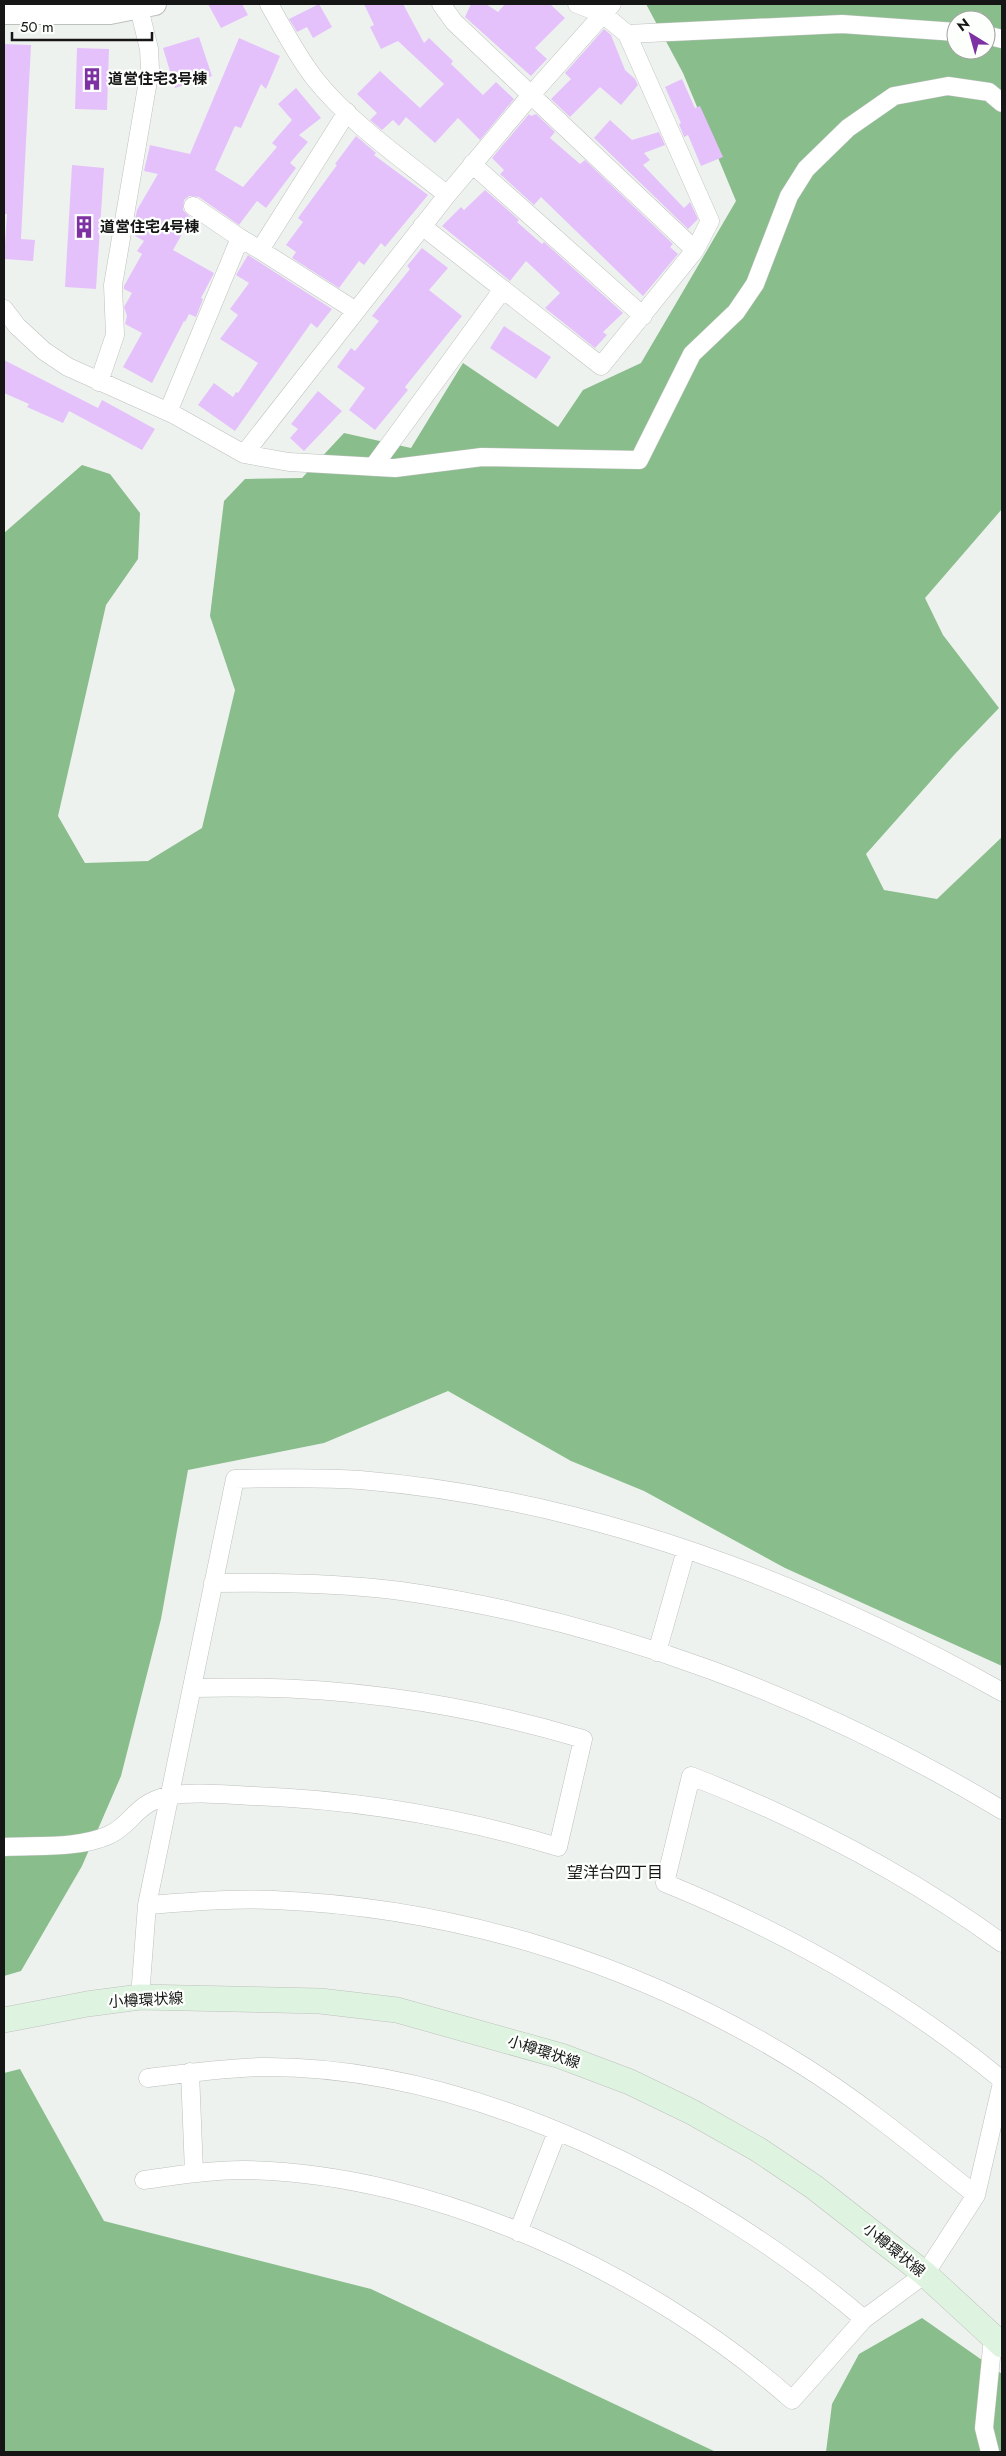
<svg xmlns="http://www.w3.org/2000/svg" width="1006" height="2456" font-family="Jost,'Noto Sans JP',sans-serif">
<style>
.forest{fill:#89bd8c;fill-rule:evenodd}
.building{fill:#e5c1fb}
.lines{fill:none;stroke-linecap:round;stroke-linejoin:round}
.minor-casing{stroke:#bdc1bd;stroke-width:19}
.tertiary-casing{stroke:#bdc1bd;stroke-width:24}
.secondary-casing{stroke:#bdc1bd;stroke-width:26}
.minor{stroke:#fff;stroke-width:18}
.tertiary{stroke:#fff;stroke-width:22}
.secondary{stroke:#dff4e0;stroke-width:25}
.labels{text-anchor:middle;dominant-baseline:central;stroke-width:4.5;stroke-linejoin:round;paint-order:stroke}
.poi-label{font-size:15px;font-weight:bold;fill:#151615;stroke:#fcfffc;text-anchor:start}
.street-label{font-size:15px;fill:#151615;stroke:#fcfffc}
.neighbourhood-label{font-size:16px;fill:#151615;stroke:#fcfffc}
</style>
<rect width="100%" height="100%" fill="#eef2ee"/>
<path class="forest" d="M 646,4 L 1002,5 L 1002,509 L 925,598 L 943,635 L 999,708 L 954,755 L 866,854 L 884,890 L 937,899 L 1002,837 L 1002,1666 L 785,1568 L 644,1491 L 571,1461 L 448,1391 L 324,1443 L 188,1470 L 161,1619 L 121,1776 L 82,1866 L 21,1971 L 4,1976 L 4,533 L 82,465 L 110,474 L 140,513 L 138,559 L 106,605 L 58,816 L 85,863 L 148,861 L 202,828 L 235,690 L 210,616 L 224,501 L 245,479 L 302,478 L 344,433 L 411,448 L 463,363 L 558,427 L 583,390 L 641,363 L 736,201 L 683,73 ZM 956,20 L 986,20 L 986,50 L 956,50 Z
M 20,2069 L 104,2221 L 371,2289 L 716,2452 L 4,2452 L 4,2073 Z
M 922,2318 L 1002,2374 L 1002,2452 L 826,2452 L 832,2404 L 859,2354 Z"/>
<path class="building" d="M 208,4 L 242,4 L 248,15 L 221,28 Z
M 319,4 L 332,27 L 313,38 L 307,27 L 297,32 L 289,19 Z
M 364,4 L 403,4 L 424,43 L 429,38 L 453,61 L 451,64 L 483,95 L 496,82 L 514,99 L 480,140 L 458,118 L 435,143 L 406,117 L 399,126 L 393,120 L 382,130 L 370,120 L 377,113 L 357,94 L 380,71 L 420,108 L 444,84 L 398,41 L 381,49 L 370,27 L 374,25 Z
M 471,4 L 486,4 L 498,12 L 505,4 L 550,4 L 565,18 L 535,48 L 547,59 L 531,76 L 465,17 Z
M 604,29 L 611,35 L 625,70 L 635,79 L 638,85 L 621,105 L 600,87 L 570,117 L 551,99 L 571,79 L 565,73 Z
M 199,37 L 212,76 L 175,88 L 163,48 Z
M 239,38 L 280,56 L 266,89 L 261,84 L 241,128 L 235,126 L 215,170 L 243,187 L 277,147 L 272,143 L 292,120 L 278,104 L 296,88 L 321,118 L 299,135 L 308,142 L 290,163 L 296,168 L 266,208 L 257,201 L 239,225 L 199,197 L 189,196 L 184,200 L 183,210 L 191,218 L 173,250 L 214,273 L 201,298 L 203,299 L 196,317 L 189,314 L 185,322 L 184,321 L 152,383 L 123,367 L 142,333 L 125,324 L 127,316 L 124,307 L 132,293 L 124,289 L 124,286 L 142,254 L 137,251 L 144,241 L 132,234 L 137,210 L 158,174 L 144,171 L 150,145 L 190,154 Z
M 4,44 L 31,45 L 21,239 L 35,240 L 33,261 L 4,259 L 7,214 L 4,214 Z
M 77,48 L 109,49 L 107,110 L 75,109 Z
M 682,79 L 695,108 L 700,106 L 723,157 L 701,166 L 688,135 L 684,137 L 679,124 L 681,123 L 665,87 Z
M 529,114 L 531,116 L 536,114 L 555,132 L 550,138 L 580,164 L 585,160 L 673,244 L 670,247 L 678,254 L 643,296 L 541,197 L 534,205 L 500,174 L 504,170 L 492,158 Z
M 610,120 L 632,140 L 659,132 L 665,145 L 644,153 L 650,160 L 643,165 L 684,208 L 690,202 L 698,219 L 688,229 L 594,138 Z
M 356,136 L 376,153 L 374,155 L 428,195 L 385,247 L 381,243 L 364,265 L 359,261 L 339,288 L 292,258 L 296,252 L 286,245 L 303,222 L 298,218 L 337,165 L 335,164 Z
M 72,165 L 104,168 L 96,289 L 65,287 Z
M 485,190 L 519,220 L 517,222 L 542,244 L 544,242 L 623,313 L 603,332 L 607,335 L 595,348 L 545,308 L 560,293 L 526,261 L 510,281 L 442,226 L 461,207 L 464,210 Z
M 422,248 L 448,268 L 429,290 L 462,316 L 405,387 L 408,390 L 375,430 L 349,410 L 365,388 L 337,367 L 351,348 L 355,351 L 379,321 L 372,316 L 410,269 L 407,266 Z
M 248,255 L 332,309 L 317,328 L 311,323 L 235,431 L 198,405 L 214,383 L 233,397 L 236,392 L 238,393 L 258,363 L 220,339 L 238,315 L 230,309 L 249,283 L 236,275 Z
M 504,326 L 551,357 L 536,379 L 490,348 Z
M 4,360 L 98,408 L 102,400 L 155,429 L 142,450 L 69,411 L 63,423 L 27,407 L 29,404 L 4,393 Z
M 318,391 L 342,411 L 304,451 L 290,438 L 298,429 L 291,424 Z"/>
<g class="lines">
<defs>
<path id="minor" d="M 269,4 C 283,29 297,56 315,79 C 351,124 403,159 447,195
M 441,4 L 454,22 L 695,250
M 627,34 L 842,24 L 956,32
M 986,35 L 1002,39
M 472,164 L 643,316
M 193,206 L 240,238
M 422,226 L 601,366 L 695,250 L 710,221 L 627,34 L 603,14 L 577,4
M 260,250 L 356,311
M 4,309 L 17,326 L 44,351 L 68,367 L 173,414 L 244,454 L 289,462 L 395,468 L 482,457 L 639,460 L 692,354 L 736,312 L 755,284 L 789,196 L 806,169 L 848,128 L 894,96 L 948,86 L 989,92 L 1002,103
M 99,382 L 115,335 L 113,285 L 150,69 L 149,49 L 139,8
M 168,412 L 240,238 L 260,250 L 347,112
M 244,454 L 447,195 L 531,95 L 612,4
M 373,467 L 503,289
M 213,1583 C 276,1582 339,1583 401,1591 C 612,1621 820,1700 1002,1810
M 657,1652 L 686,1550
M 4,1847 C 37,1845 78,1849 109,1835 C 133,1824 135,1803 168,1796 C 194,1791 228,1795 255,1796 C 358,1800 459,1817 558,1847 L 583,1739 C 453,1700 327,1684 192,1688
M 147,1905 C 189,1902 231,1898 274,1900 C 463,1908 645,1966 805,2067 C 865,2105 920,2151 976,2195
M 1002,1943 C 907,1874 801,1819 691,1776 L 665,1883 C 788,1933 900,1996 1002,2080
M 140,1997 L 147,1905 L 235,1479 C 276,1478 318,1477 360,1480 C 587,1499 805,1581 1002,1692
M 190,2072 L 194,2172
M 148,2078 C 186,2073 223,2068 261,2067 C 472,2065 707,2185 864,2319
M 144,2180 C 178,2175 211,2170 245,2170 C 436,2173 651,2275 792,2400 L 864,2319 L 925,2274 L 976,2195 L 1002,2083
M 518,2232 L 557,2132
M 990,2452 L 984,2428 L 993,2338"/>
<path id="tertiary" d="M 4,13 L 110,13 L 155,4"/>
<path id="secondary" d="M 4,2020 L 87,2004 L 140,1997 L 320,2001 L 397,2010 L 561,2056 L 630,2082 L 692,2112 L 759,2150 L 814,2187 L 925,2274 L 1002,2345"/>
</defs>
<use href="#minor" class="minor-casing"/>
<use href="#tertiary" class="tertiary-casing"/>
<use href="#secondary" class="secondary-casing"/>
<use href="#minor" class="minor"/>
<use href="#tertiary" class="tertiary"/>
<use href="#secondary" class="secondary"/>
</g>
<defs>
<symbol id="building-bare" viewBox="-9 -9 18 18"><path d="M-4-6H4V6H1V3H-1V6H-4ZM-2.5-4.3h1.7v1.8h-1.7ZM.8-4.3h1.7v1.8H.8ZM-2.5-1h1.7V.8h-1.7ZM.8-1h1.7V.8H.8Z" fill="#7d31a2" stroke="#fcfffc" stroke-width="2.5" paint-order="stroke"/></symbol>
</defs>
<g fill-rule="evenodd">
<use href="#building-bare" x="76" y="63" width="32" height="32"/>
<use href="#building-bare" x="68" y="211" width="32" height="32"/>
</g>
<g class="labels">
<g class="poi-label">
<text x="108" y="79">道営住宅３号棟</text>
<text x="100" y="227">道営住宅４号棟</text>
</g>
<g class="street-label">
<text transform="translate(146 2000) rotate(-3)">小樽環状線</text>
<text transform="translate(544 2052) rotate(18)">小樽環状線</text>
<text transform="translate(894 2250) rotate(39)">小樽環状線</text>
</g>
<g class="neighbourhood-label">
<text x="615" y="1872">望洋台四丁目</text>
</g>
</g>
<rect width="1006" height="2456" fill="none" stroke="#151615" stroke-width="10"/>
<g transform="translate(971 35) rotate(323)"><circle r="24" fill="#fcfffc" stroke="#a0a2a0"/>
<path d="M0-4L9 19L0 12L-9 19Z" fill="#7d31a2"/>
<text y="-8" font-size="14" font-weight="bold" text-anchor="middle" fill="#151615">N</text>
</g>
<path d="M12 32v8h140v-8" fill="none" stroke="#151615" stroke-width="2.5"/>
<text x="20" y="32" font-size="15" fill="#151615" stroke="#fcfffc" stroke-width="4" paint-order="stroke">50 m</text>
</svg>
